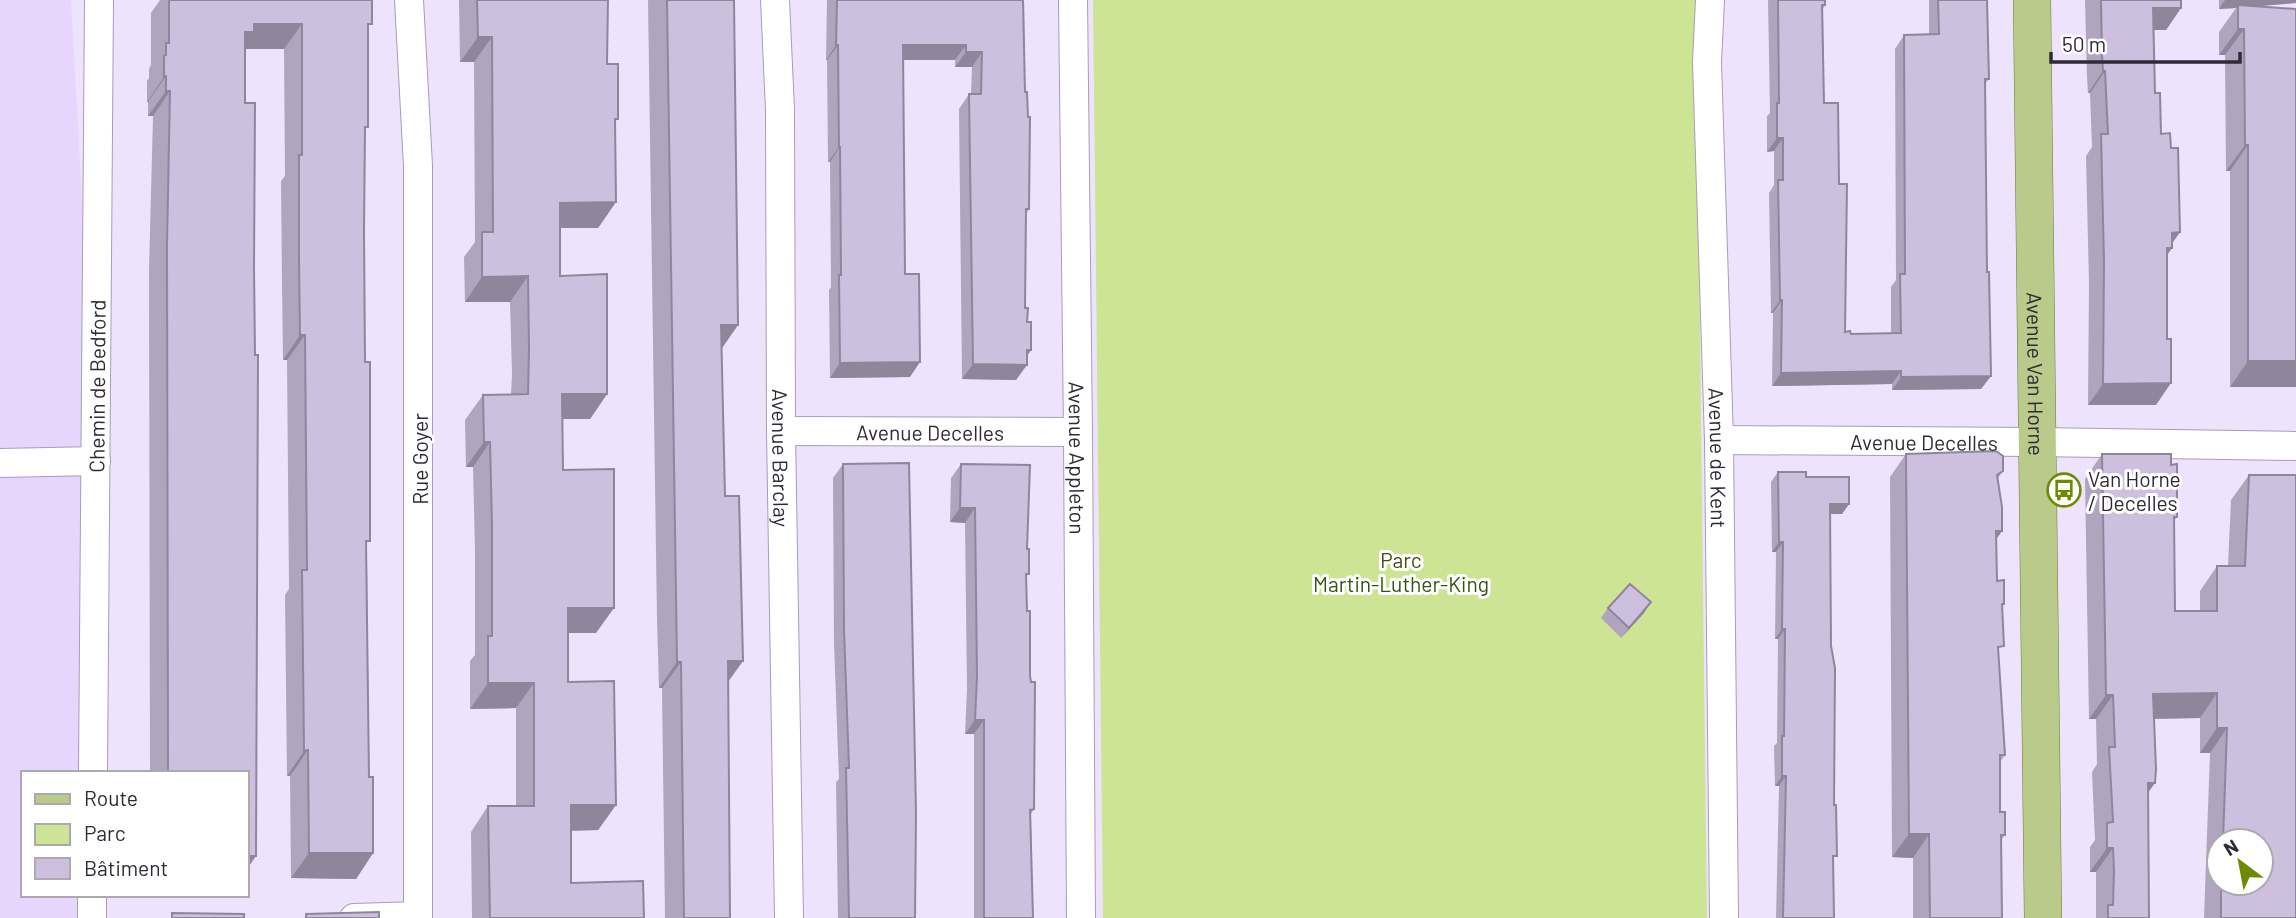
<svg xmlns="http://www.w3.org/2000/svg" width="2296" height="918" font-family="Barlow,sans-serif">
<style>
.built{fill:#e6d6fd}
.green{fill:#cce493}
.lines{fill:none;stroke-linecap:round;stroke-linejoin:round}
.minor-casing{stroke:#a89cba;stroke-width:30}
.major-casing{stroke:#6b7b3b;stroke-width:38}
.minor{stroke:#fff;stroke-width:28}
.major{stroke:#b9ca8b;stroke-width:37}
.wall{fill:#afa5bf;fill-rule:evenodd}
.shaded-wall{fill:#8f869b}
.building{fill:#ccc0de;stroke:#8f869b;stroke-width:2}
.labels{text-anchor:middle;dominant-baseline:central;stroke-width:6;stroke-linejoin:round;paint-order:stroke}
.street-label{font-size:21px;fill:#2f2a35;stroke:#fff}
.poi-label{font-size:21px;fill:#2f2a35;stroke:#fff;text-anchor:start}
.park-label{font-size:21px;fill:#3f4e11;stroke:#fff}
</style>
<rect width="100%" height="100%" fill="#eee3fd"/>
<path class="built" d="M 0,0 L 71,0 L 96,456 L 94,773 L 23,773 L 23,895 L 94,895 L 94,918 L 0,918 Z"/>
<path class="green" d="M 1093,0 L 1696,0 L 1707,918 L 1103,918 Z"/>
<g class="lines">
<defs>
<g id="minor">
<path d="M 409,0 L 418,166 L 418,918"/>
<path id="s1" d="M 775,0 L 780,110 L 781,431 L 789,918"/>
<path id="s2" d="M 1073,0 L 1078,432 L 1081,918"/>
<path id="s3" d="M 1710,0 L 1707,62 L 1719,440 L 1724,918"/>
<path id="s4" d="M 781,431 L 1078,432"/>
<path id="s5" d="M 1719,440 L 2037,442 L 2296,446"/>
<path d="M 0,463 L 96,461"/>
<path id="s6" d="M 93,773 L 99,0"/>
<path d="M 92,918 L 92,895"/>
<path d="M 354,918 L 418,916"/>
</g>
<g id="major">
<path id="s7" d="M 2032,0 L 2043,918"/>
</g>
</defs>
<use href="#minor" class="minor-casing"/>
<use href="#major" class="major-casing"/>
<use href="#minor" class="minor"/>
<use href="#major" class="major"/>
</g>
<path class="wall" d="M 160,0 L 372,0 L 368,30 L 365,132 L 364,231 L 369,777 L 373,853 L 356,879 L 291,878 L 290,776 L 287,776 L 285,595 L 289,589 L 287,360 L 283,360 L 282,284 L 281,181 L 285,176 L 284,49 L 245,49 L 247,773 L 150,773 L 149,270 L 153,116 L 148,116 L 148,102 L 147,102 L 147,81 L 149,78 L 149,69 L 151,65 L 151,13 Z
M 459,0 L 608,0 L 607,64 L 615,124 L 616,202 L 598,228 L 560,228 L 560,276 L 607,394 L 590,419 L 562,419 L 563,470 L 596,633 L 568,633 L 568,682 L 616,805 L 598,830 L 571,831 L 571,883 L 644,918 L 472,918 L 471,832 L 488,806 L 516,806 L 516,708 L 470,709 L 470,661 L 475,655 L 475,551 L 473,467 L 466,467 L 465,420 L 483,395 L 511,395 L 512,374 L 510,302 L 465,302 L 464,257 L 475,242 L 474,62 L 460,62 Z
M 648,0 L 734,0 L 738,325 L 721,349 L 725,496 L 743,661 L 728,682 L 730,918 L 665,918 L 662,688 L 659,688 L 657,620 Z
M 827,0 L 1024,0 L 1025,92 L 1029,209 L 1026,214 L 1025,308 L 1031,350 L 1027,356 L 1016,380 L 962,379 L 959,109 L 969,94 L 971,94 L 972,67 L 955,67 L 955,60 L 903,60 L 905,274 L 910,377 L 830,378 L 829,290 L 831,287 L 830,162 L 828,162 L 827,60 L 826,60 Z
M 1768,0 L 1825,0 L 1825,5 L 1823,9 L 1824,103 L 1839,181 L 1845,332 L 1851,334 L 1891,333 L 1891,287 L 1896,280 L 1895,49 L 1904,35 L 1929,35 L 1929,0 L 1987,0 L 1989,79 L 1985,84 L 1987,272 L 1991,376 L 1981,389 L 1892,390 L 1892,384 L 1772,386 L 1773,313 L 1771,313 L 1769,193 L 1774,185 L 1774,151 L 1767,152 L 1767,116 L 1770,113 Z
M 2085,0 L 2181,0 L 2181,8 L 2166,30 L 2153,30 L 2155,93 L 2161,134 L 2171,148 L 2180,232 L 2172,243 L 2167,256 L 2156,405 L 2088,405 L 2089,284 L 2086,156 L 2092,147 L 2090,93 L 2088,93 L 2087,77 Z
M 2219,0 L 2296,0 L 2296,3 L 2252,6 L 2296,9 L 2296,387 L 2230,387 L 2230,171 L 2226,171 L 2225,55 L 2219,55 L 2219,32 L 2236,8 L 2219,9 Z
M 1906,454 L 2003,471 L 1998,478 L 2002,531 L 1996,539 L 1997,581 L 2004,604 L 2002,607 L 1998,653 L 2005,755 L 2000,762 L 2000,812 L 2005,835 L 2001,840 L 2002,918 L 1913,918 L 1913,858 L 1892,857 L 1890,477 Z
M 2102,454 L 2171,465 L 2177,517 L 2174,521 L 2175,611 L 2200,611 L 2200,591 L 2217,566 L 2228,566 L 2231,500 L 2249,475 L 2296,918 L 2204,918 L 2210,753 L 2200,753 L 2200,718 L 2154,719 L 2148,792 L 2149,918 L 2096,918 L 2096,872 L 2090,872 L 2090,847 L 2095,840 L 2092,772 L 2097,764 L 2096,719 L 2089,719 L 2085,479 ZM 2219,841 L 2261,841 L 2261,883 L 2219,883 Z
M 843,464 L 915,918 L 838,918 L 836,782 L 839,779 L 834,643 L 833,478 Z
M 961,464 L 1026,578 L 1034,809 L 1031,814 L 1033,918 L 974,918 L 974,734 L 965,734 L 967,690 L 965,523 L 950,522 L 951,478 Z
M 1778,472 L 1806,477 L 1849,504 L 1842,514 L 1830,514 L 1834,918 L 1776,918 L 1779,786 L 1775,786 L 1774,746 L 1777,743 L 1778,639 L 1775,639 L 1776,552 L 1772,552 L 1771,482 Z
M 1608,608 L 1644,613 L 1621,638 L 1601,618 Z"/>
<path class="shaded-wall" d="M 2225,0 L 2296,0 L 2296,3 L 2238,8 L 2238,5 L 2236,8 L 2219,9 Z
M 2153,8 L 2181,8 L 2166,30 L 2138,30 Z
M 254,24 L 302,24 L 284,49 L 241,49 L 245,32 Z
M 2238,29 L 2244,29 L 2225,55 L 2219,55 Z
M 478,37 L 492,37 L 474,62 L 460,62 Z
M 836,45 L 838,45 L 827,60 L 826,60 Z
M 903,45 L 966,45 L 955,60 L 892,60 Z
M 966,52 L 982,52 L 972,67 L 955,67 Z
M 2103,71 L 2105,71 L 2090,93 L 2088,93 Z
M 166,76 L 148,102 L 147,102 L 164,77 Z
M 166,91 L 170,91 L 153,116 L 148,116 Z
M 1777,138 L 1783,138 L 1774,151 L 1767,152 Z
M 2245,145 L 2248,145 L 2230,171 L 2226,171 Z
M 839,147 L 840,147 L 830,162 L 828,162 Z
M 616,202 L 598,228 L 542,228 L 560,203 Z
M 2180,232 L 2169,248 L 2172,248 L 2157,270 L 2172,233 Z
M 528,276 L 510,302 L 465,302 L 482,277 Z
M 1780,300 L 1782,300 L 1773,313 L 1771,313 Z
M 721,325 L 738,325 L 720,351 Z
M 300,335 L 305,335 L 287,360 L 283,360 Z
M 1027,350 L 1031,350 L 1020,365 L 1027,365 L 1016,380 L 962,379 L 973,364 Z
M 2248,361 L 2296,361 L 2296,387 L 2230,387 Z
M 920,362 L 910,377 L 830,378 L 840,363 Z
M 1901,371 L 1892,384 L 1772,386 L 1781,373 Z
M 1991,376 L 1981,389 L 1892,390 L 1901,377 Z
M 2171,383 L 2156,405 L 2088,405 L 2103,384 Z
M 562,394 L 607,394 L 590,419 L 545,419 Z
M 484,442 L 490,442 L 473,467 L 466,467 Z
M 1830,504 L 1849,504 L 1842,514 L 1823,514 Z
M 960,508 L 975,508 L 965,523 L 950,522 Z
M 1996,531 L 2002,531 L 1985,555 Z
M 1779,542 L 1783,542 L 1776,552 L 1772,552 Z
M 1651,602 L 1644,613 L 1621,638 L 1629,628 Z
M 568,608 L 614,608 L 596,633 L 550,633 Z
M 1782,629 L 1785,629 L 1778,639 L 1775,639 Z
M 728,661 L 743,661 L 724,687 Z
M 677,662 L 681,662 L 662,688 L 659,688 Z
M 488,683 L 534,683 L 516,708 L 470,709 Z
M 2217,693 L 2200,718 L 2136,719 L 2153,694 Z
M 2106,695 L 2113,695 L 2096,719 L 2089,719 Z
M 975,720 L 984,720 L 974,734 L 965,734 Z
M 2217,728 L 2227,728 L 2210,753 L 2200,753 Z
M 308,750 L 290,776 L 287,776 L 304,751 Z
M 1782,776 L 1786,776 L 1779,786 L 1775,786 Z
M 2148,783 L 2155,783 L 2137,808 Z
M 571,805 L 616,805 L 598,830 L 553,831 Z
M 1909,834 L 1929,834 L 1913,858 L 1892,857 Z
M 2107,848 L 2113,848 L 2096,872 L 2090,872 Z
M 309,853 L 373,853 L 356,879 L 291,878 Z
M 247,856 L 256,856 L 247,869 Z"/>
<path class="building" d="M 169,0 L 372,0 L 372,24 L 368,24 L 368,127 L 365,127 L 364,231 L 365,362 L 370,362 L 370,541 L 366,541 L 369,777 L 373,777 L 373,853 L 309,853 L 308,750 L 304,751 L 302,570 L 307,570 L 305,335 L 300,335 L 299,259 L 299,155 L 302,155 L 302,24 L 254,24 L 254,32 L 245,32 L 245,103 L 255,103 L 254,268 L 255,355 L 258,355 L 256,856 L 247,856 L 247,773 L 168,773 L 167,244 L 170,91 L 166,91 L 166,76 L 164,77 L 164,56 L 166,55 L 166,43 L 169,43 Z
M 477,0 L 608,0 L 607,64 L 618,64 L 618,119 L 615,119 L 616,202 L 560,203 L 560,276 L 607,274 L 607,394 L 562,394 L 563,470 L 614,469 L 614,608 L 568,608 L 568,682 L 614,681 L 616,805 L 571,805 L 571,883 L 643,881 L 644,918 L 490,918 L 488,806 L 534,806 L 534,683 L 488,683 L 488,636 L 492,636 L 492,526 L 490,442 L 484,442 L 483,395 L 528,394 L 529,349 L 528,276 L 482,277 L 482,232 L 493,232 L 492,37 L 478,37 Z
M 667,0 L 734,0 L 738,325 L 721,325 L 725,496 L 739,496 L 743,661 L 728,661 L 730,918 L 684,918 L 681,662 L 677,662 L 676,594 Z
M 837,0 L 1023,0 L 1025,92 L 1027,92 L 1028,117 L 1030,117 L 1029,209 L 1026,209 L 1025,308 L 1028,308 L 1027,322 L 1031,322 L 1031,350 L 1027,350 L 1027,365 L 973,364 L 969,94 L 981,94 L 982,52 L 966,52 L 966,45 L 903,45 L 905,274 L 919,274 L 920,362 L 840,363 L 839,275 L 841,275 L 840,147 L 839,147 L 838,45 L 836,45 Z
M 1778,0 L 1825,0 L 1825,5 L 1822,5 L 1824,103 L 1838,103 L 1839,181 L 1839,184 L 1847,184 L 1845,332 L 1850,331 L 1851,334 L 1901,333 L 1900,274 L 1905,274 L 1904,35 L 1939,34 L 1938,0 L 1987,0 L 1989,79 L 1985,79 L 1987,272 L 1989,272 L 1991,376 L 1901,377 L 1901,371 L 1781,373 L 1782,300 L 1780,300 L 1778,180 L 1783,180 L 1783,138 L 1777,138 L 1777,103 L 1779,103 Z
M 2101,0 L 2181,0 L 2181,8 L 2153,8 L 2155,93 L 2160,93 L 2161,134 L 2170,133 L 2171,148 L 2178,148 L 2180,232 L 2172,233 L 2172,248 L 2167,248 L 2167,339 L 2171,339 L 2171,383 L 2103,384 L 2104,262 L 2101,134 L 2108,134 L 2105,71 L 2103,71 L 2102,55 Z
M 2238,5 L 2296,9 L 2296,361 L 2248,361 L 2248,145 L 2245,145 L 2244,29 L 2238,29 Z
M 1996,451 L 2003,456 L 2003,471 L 1997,475 L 2002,507 L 2002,531 L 1996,531 L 1997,581 L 2004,580 L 2004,604 L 2002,604 L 2004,646 L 1998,647 L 2005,755 L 2000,755 L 2000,812 L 2005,812 L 2005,835 L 2001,835 L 2002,918 L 1930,918 L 1929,834 L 1909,834 L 1906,454 Z
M 2102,454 L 2171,454 L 2171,465 L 2177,464 L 2177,517 L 2174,517 L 2175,611 L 2217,611 L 2217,566 L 2245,566 L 2249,475 L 2296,475 L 2296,918 L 2221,918 L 2221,883 L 2261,883 L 2261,841 L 2223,841 L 2227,728 L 2217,728 L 2217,693 L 2153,694 L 2156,769 L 2155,783 L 2148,783 L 2149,918 L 2108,918 L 2108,905 L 2113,905 L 2114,871 L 2113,848 L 2107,848 L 2107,823 L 2113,822 L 2109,747 L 2115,747 L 2113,695 L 2106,695 Z
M 909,463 L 916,812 L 915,918 L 849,918 L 846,768 L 849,768 L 844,629 L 843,464 Z
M 961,464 L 1030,465 L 1027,549 L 1029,549 L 1029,574 L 1026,574 L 1027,611 L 1030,611 L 1030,676 L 1031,682 L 1035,682 L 1034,809 L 1030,810 L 1033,918 L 984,918 L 984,720 L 975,720 L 977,676 L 975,508 L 960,508 Z
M 1778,472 L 1806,472 L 1806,477 L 1849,477 L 1849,504 L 1830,504 L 1831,646 L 1835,668 L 1834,805 L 1836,805 L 1837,856 L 1833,856 L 1834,918 L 1783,918 L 1786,776 L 1782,776 L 1782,736 L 1784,736 L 1785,629 L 1782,629 L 1783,542 L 1779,542 Z
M 1630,584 L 1651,602 L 1629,628 L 1608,608 Z
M 379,912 L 379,918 L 306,918 L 306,914 Z
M 172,913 L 244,914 L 244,918 L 172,918 Z"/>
<defs>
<symbol id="bus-ring" viewBox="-11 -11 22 22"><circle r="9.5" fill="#fff" stroke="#6f8a00" stroke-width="1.5"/><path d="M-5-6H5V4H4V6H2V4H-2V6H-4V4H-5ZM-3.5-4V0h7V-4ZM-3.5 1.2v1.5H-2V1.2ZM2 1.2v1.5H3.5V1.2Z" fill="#6f8a00"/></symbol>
</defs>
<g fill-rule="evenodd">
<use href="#bus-ring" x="2045" y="471" width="38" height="38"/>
</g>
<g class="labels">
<g class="street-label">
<text stroke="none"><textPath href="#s7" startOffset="374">Avenue Van Horne</textPath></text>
<text stroke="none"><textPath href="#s6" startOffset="387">Chemin de Bedford</textPath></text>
<text stroke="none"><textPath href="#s4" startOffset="149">Avenue Decelles</textPath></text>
<text stroke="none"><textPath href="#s5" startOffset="205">Avenue Decelles</textPath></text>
<text transform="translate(419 459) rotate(-90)">Rue Goyer</text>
<text stroke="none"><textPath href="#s1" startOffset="458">Avenue Barclay</textPath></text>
<text stroke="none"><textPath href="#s2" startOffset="458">Avenue Appleton</textPath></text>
<text stroke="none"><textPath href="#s3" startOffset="458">Avenue de Kent</textPath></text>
</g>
<g class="poi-label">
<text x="2088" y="478">Van Horne<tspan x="2088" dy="24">/ Decelles</tspan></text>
</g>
<g class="park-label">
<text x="1401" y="559">Parc<tspan x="1401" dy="24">Martin-Luther-King</tspan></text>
</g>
</g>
<rect x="21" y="771" width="228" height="126" fill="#ffffff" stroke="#acaaae" stroke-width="2"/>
<rect x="35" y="794" width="35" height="10" fill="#b9ca8b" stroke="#acaaae" stroke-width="2"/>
<text x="84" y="806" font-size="21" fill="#2f2a35">Route</text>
<rect x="35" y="824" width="35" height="21" fill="#cce493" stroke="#acaaae" stroke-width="2"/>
<text x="84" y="841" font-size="21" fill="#2f2a35">Parc</text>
<rect x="35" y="858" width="35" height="21" fill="#ccc0de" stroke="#acaaae" stroke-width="2"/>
<text x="84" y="876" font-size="21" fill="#2f2a35">Bâtiment</text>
<g transform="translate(2240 862) rotate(328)"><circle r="33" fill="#ffffff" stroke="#acaaae" stroke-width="2"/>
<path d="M0-5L12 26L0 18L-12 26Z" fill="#6f8a00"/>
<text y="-10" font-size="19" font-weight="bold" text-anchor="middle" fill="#2f2a35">N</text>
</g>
<path d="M2051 52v10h189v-10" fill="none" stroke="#2f2a35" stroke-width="3.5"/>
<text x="2062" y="52" font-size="21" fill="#2f2a35" stroke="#ffffff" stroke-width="5" paint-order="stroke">50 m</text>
</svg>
